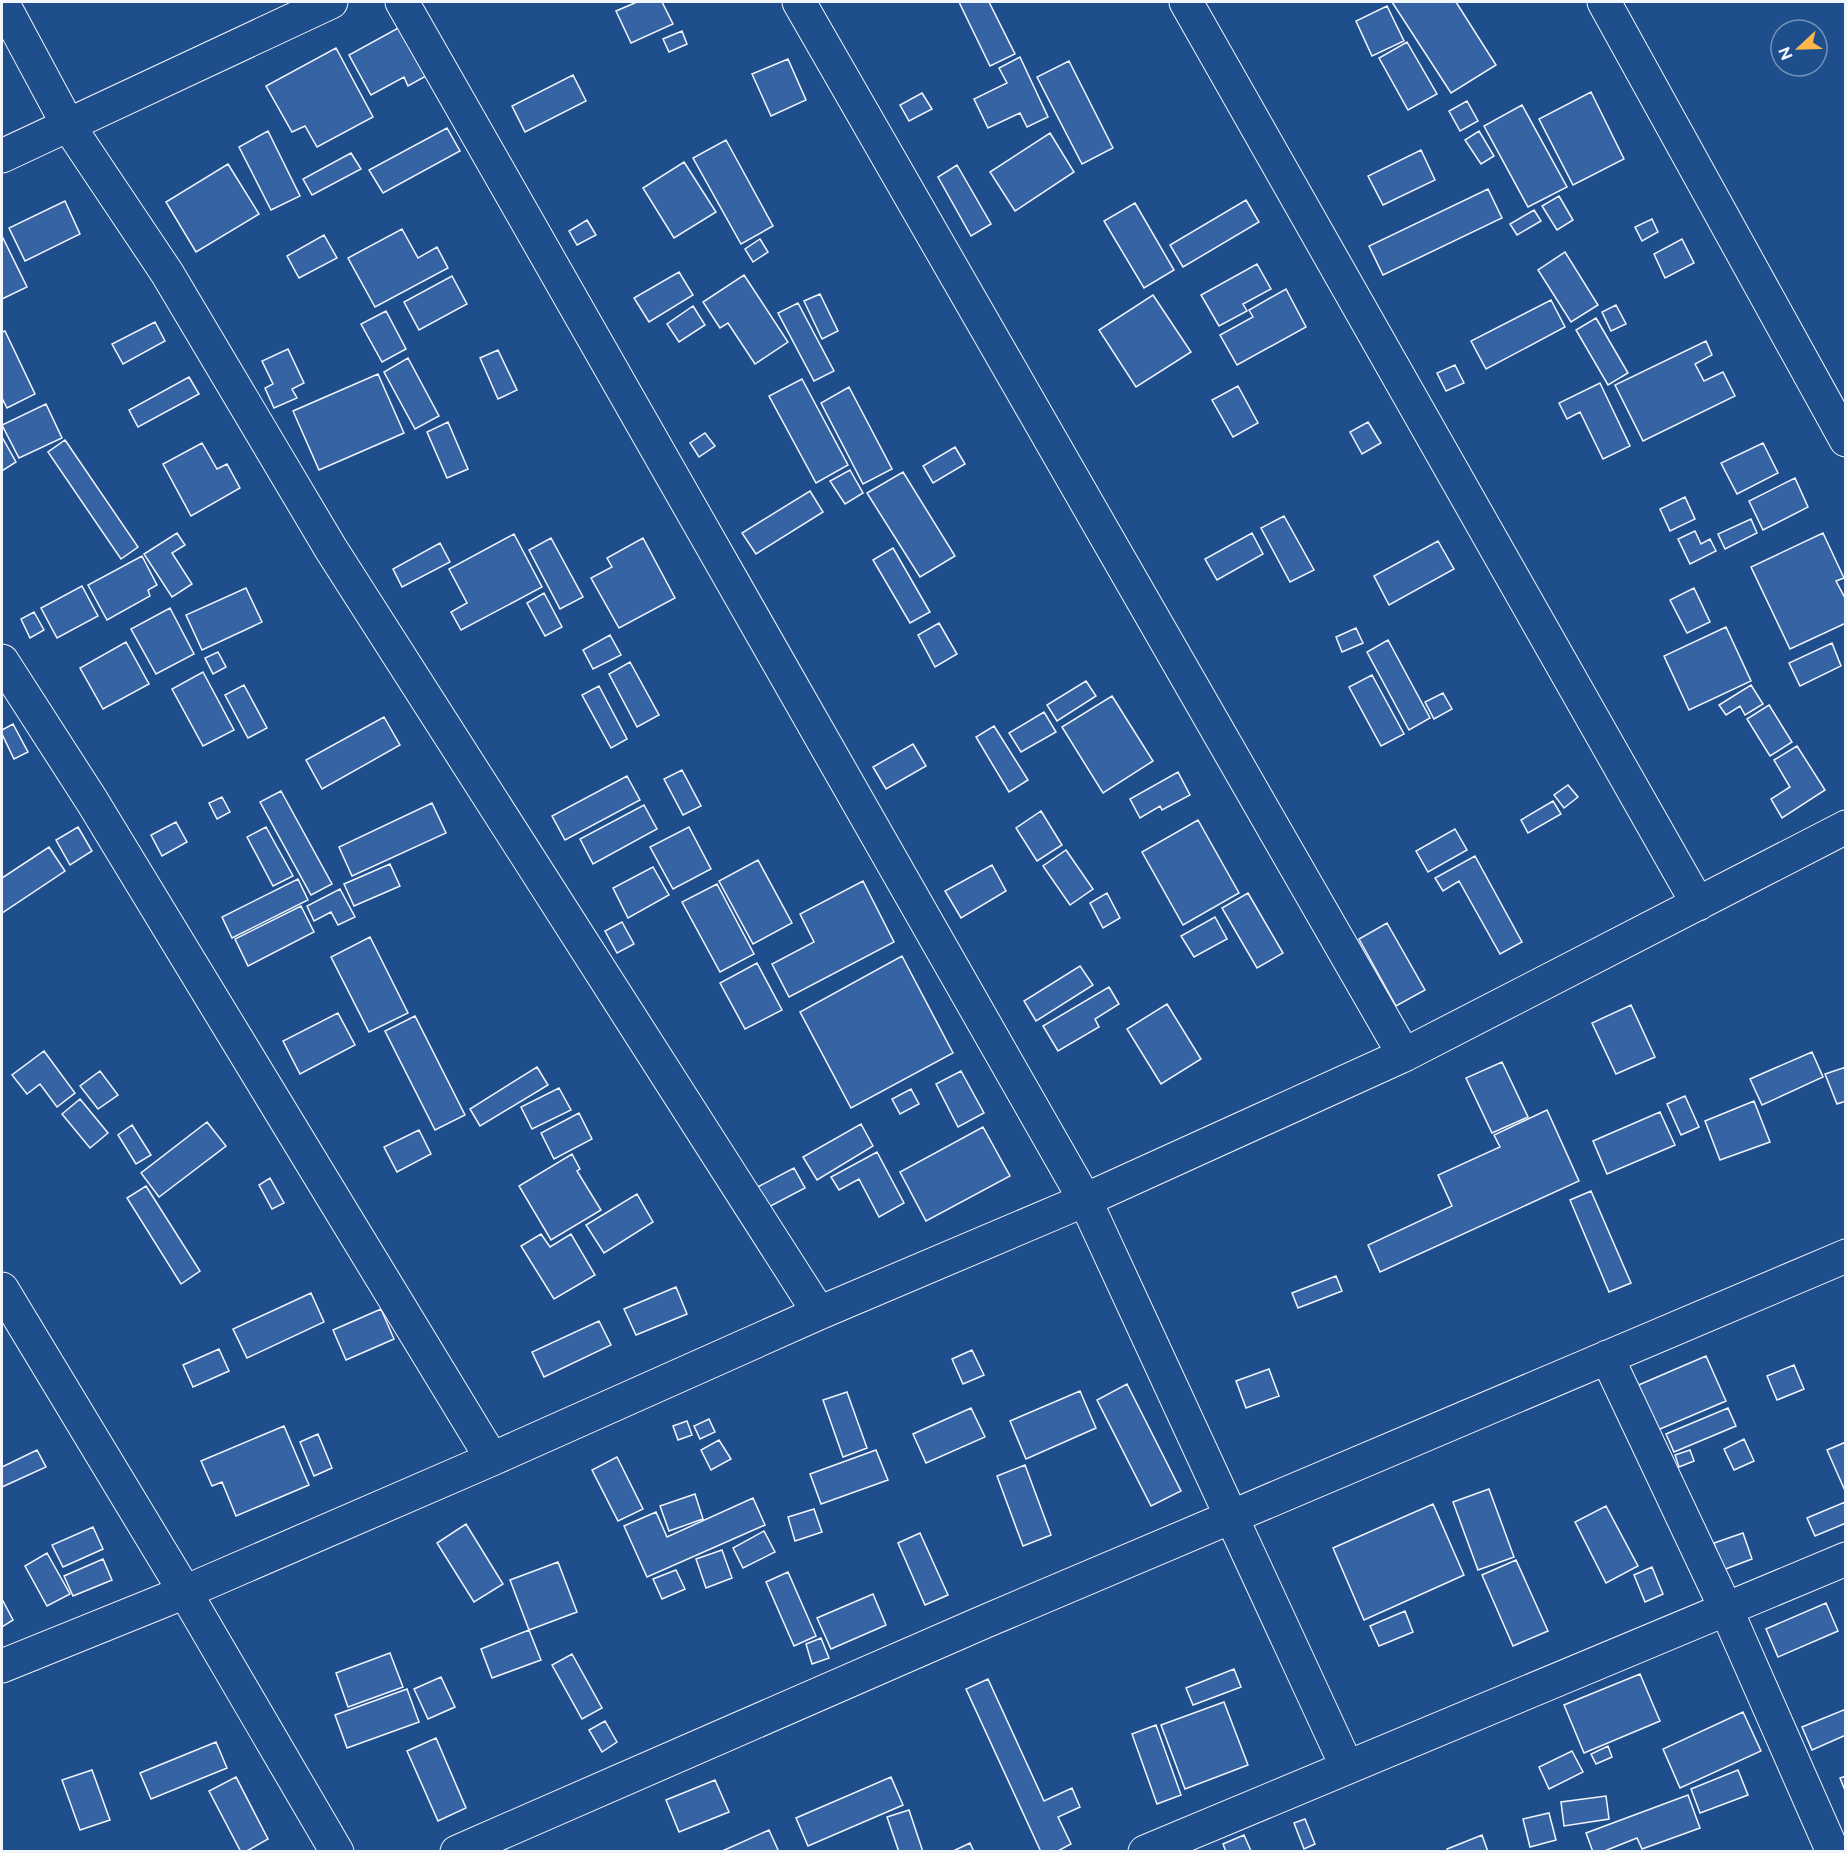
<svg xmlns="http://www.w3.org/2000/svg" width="1847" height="1853" font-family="Raleway,sans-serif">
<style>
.building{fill:#3563a3;stroke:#f2f6ff;stroke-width:1.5}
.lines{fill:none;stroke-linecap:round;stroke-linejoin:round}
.minor-casing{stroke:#f2f6ff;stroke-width:35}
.minor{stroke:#1f4e8c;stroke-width:33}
</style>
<rect width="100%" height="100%" fill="#1f4e8c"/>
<path class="building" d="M 637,2 L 662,2 L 673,24 L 631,43 L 616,11 Z
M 959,2 L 989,2 L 1015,54 L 990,66 Z
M 1392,2 L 1456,2 L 1496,65 L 1451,93 Z
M 1387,6 L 1404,41 L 1372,56 L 1356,21 Z
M 400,27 L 426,76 L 408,86 L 404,77 L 371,95 L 349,55 Z
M 682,31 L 687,44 L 669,52 L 663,39 Z
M 1407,42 L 1437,94 L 1408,110 L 1379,58 Z
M 336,48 L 373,117 L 317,147 L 305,126 L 292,132 L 266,86 Z
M 1020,57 L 1048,117 L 1027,127 L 1020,113 L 988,128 L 974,99 L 1007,83 L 999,68 Z
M 788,59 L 806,100 L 771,116 L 752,74 Z
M 1069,61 L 1113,148 L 1082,164 L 1037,77 Z
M 573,75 L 586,101 L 525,132 L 512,106 Z
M 1591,92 L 1624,159 L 1573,185 L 1539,119 Z
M 922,93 L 932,109 L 909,121 L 900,105 Z
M 1467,101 L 1478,121 L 1460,131 L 1449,111 Z
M 1522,105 L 1567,187 L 1528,207 L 1484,126 Z
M 447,128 L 460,151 L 383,193 L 369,170 Z
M 268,131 L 300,196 L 271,210 L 239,147 Z
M 1479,131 L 1494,156 L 1481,164 L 1465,140 Z
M 1050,133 L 1074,172 L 1015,211 L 990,172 Z
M 726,140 L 773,226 L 741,244 L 693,158 Z
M 1421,150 L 1435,180 L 1383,205 L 1368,176 Z
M 351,153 L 361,169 L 312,195 L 303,179 Z
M 684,162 L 716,212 L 674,238 L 643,188 Z
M 228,164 L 259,214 L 196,252 L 166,202 Z
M 957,165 L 991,224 L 971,236 L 938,177 Z
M 1488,189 L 1502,218 L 1383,275 L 1369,246 Z
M 1559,196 L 1573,220 L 1557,230 L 1542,206 Z
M 1246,200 L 1259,222 L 1183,267 L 1170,245 Z
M 65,201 L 80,234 L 25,261 L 9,228 Z
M 1135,203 L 1174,270 L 1144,288 L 1104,221 Z
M 1534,210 L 1541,221 L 1517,235 L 1510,224 Z
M 1652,219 L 1658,232 L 1642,241 L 1635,227 Z
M 587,220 L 596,235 L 577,245 L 569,231 Z
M 402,229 L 418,258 L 437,247 L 448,268 L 375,307 L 348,258 Z
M 324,235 L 337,258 L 299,278 L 287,256 Z
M 2,236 L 27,287 L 2,299 Z
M 760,239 L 768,252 L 753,262 L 745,249 Z
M 1682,239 L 1694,263 L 1665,278 L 1654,254 Z
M 1565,252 L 1598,305 L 1571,322 L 1538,270 Z
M 1257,264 L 1271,289 L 1243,304 L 1247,311 L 1219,326 L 1201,295 Z
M 679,272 L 693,295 L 649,322 L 634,298 Z
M 744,275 L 788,342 L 755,364 L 728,323 L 720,328 L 703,302 Z
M 452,276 L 467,304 L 419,330 L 404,302 Z
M 1286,289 L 1306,327 L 1237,365 L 1220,335 L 1253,317 L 1249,310 Z
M 820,294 L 838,331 L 822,339 L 804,301 Z
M 1153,295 L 1191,352 L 1136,387 L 1099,330 Z
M 1551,300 L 1565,327 L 1486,369 L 1471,341 Z
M 798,303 L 834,371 L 814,381 L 778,313 Z
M 1616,305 L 1626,324 L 1611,331 L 1602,312 Z
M 693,306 L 705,325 L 679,342 L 667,324 Z
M 386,311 L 406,349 L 382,362 L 361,324 Z
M 1596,318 L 1628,373 L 1608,385 L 1576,330 Z
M 155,322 L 165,341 L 123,364 L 112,344 Z
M 5,331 L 35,394 L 7,408 L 2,398 L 2,332 Z
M 1706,341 L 1712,355 L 1695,364 L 1704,381 L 1723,372 L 1735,396 L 1643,441 L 1615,385 Z
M 288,349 L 304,383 L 292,389 L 297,398 L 274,408 L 265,388 L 273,384 L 262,361 Z
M 498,350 L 517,390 L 498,399 L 480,358 Z
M 408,358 L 439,416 L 415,429 L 384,372 Z
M 1455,365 L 1464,383 L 1446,391 L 1437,373 Z
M 378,374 L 404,433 L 319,470 L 293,411 Z
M 189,377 L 199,394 L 138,427 L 129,410 Z
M 802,379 L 848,465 L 816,483 L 769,396 Z
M 1600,383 L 1630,446 L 1603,459 L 1580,412 L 1567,419 L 1559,403 Z
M 1238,386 L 1258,423 L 1233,437 L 1212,400 Z
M 849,387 L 892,469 L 863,484 L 821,403 Z
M 46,404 L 62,438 L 19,458 L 2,425 Z
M 448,422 L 468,469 L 447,478 L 427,432 Z
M 1368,422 L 1381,443 L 1362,454 L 1350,432 Z
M 705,433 L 715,446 L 699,457 L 690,443 Z
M 2,437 L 16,462 L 2,471 Z
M 65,440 L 138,547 L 121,559 L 48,452 Z
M 202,443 L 217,469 L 227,464 L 240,488 L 191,516 L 163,464 Z
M 1763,443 L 1778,473 L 1737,494 L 1721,463 Z
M 955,447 L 965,464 L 933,483 L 923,466 Z
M 850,470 L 863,493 L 845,504 L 830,481 Z
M 903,472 L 955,556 L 920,577 L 867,493 Z
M 1795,478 L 1808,507 L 1763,530 L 1749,501 Z
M 810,491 L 823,512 L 756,554 L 742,533 Z
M 1685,497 L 1695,519 L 1670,531 L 1660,509 Z
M 1284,516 L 1314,570 L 1290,582 L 1261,528 Z
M 1751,519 L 1757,533 L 1725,549 L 1718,534 Z
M 1695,531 L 1701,544 L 1710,539 L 1716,551 L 1690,564 L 1678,539 Z
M 177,533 L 185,545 L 172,553 L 192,584 L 172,597 L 144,554 Z
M 1252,533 L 1263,554 L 1217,580 L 1205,559 Z
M 1823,533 L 1844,578 L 1836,581 L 1846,600 L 1846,623 L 1790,649 L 1751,567 Z
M 514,534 L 542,587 L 461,630 L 451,612 L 467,603 L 449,569 Z
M 551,538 L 583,597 L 560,609 L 529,550 Z
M 643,538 L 675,598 L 619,628 L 591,578 L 612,567 L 607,558 Z
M 1438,541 L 1454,569 L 1389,605 L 1374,576 Z
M 440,543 L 450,562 L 402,587 L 393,569 Z
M 893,548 L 930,612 L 910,623 L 873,560 Z
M 142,556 L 157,585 L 148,590 L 150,596 L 107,620 L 88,585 Z
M 82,586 L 98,616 L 57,638 L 41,608 Z
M 246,588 L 262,622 L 202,650 L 186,615 Z
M 1694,588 L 1710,622 L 1687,633 L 1670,600 Z
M 544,593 L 562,627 L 545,636 L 527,603 Z
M 170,608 L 194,654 L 156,674 L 131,629 Z
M 34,612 L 44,630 L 30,638 L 21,619 Z
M 939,623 L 957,654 L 935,667 L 918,635 Z
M 1726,627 L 1751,681 L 1689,710 L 1664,656 Z
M 1356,628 L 1363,643 L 1342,652 L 1336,637 Z
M 610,635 L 621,655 L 593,669 L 583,650 Z
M 1388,640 L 1430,718 L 1409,730 L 1367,652 Z
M 126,642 L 149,684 L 103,709 L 80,668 Z
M 1832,643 L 1841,666 L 1800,686 L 1789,663 Z
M 218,652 L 226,667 L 213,674 L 205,658 Z
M 630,662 L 659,715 L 637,727 L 609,674 Z
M 203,672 L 234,730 L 203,746 L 172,689 Z
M 1372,675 L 1404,734 L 1381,746 L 1349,687 Z
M 1086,681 L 1096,696 L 1057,721 L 1047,705 Z
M 244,685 L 267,728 L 248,738 L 225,695 Z
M 1751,685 L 1763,704 L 1745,715 L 1740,706 L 1726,715 L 1719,705 Z
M 599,686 L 627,739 L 611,748 L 582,695 Z
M 1443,693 L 1452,709 L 1434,719 L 1425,702 Z
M 1112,696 L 1153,761 L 1103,793 L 1062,727 Z
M 1769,705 L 1792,742 L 1770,756 L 1747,719 Z
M 1044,712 L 1056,732 L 1021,752 L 1009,733 Z
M 384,717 L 400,745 L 322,789 L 306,760 Z
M 13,724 L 28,752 L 14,759 L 2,734 L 2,730 Z
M 994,726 L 1028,780 L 1009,792 L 976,737 Z
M 913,744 L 926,766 L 886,789 L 873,767 Z
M 1797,746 L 1825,790 L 1782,818 L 1771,799 L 1790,787 L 1774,760 Z
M 682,770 L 701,806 L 683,815 L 664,779 Z
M 1178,772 L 1190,795 L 1162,810 L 1160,806 L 1140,818 L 1130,799 Z
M 627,776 L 640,800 L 565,840 L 552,816 Z
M 1568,785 L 1578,797 L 1564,808 L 1554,795 Z
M 281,791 L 332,884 L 311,895 L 260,802 Z
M 222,797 L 230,812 L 217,819 L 209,803 Z
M 1553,801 L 1561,814 L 1528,833 L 1521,820 Z
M 432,803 L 446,833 L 352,876 L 339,847 Z
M 644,805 L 657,829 L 593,864 L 580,839 Z
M 1041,811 L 1062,845 L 1037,861 L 1016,828 Z
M 1198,820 L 1239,893 L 1183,925 L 1142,852 Z
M 176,822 L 187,842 L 162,856 L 151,835 Z
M 78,827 L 92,851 L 70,865 L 56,840 Z
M 266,827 L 293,876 L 273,886 L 247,837 Z
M 689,827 L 711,869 L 673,889 L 650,847 Z
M 1455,829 L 1467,850 L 1428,872 L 1416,851 Z
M 49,847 L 65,871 L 2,913 L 2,878 Z
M 1066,850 L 1093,889 L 1070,905 L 1043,866 Z
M 1475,856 L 1522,942 L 1500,954 L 1459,881 L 1443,891 L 1435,878 Z
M 758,860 L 792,923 L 753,944 L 719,881 Z
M 390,864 L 400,886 L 354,906 L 344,884 Z
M 992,865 L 1006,891 L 961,918 L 945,891 Z
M 653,867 L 669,895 L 628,918 L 613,888 Z
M 298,879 L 308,900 L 232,938 L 222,917 Z
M 863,881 L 894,942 L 789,997 L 772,964 L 814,942 L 800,914 Z
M 717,884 L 754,954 L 720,972 L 682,902 Z
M 340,889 L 355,917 L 338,925 L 331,912 L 314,921 L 307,906 Z
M 1107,893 L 1120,918 L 1103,928 L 1090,903 Z
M 1248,893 L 1283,953 L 1257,968 L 1222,908 Z
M 301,906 L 314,932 L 248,966 L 235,939 Z
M 1215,917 L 1227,939 L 1194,957 L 1181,936 Z
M 622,922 L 634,944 L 617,953 L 605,931 Z
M 1387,923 L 1425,990 L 1396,1006 L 1359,939 Z
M 370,937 L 408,1013 L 369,1032 L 331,957 Z
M 902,956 L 953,1053 L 851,1108 L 800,1012 Z
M 757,963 L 782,1010 L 745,1029 L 720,983 Z
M 1080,966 L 1093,985 L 1036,1021 L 1024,1001 Z
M 1109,987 L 1119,1004 L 1095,1019 L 1099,1027 L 1058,1051 L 1043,1026 Z
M 1167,1004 L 1201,1059 L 1161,1084 L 1127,1029 Z
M 1631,1005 L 1655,1057 L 1616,1074 L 1592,1023 Z
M 338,1013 L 355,1045 L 300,1074 L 283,1041 Z
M 415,1016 L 465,1115 L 435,1130 L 385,1031 Z
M 44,1051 L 75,1093 L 57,1107 L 40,1084 L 27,1094 L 12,1075 Z
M 1812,1052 L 1823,1077 L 1762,1105 L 1750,1079 Z
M 1502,1062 L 1528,1117 L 1492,1133 L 1466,1078 Z
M 537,1067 L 548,1085 L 480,1126 L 470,1109 Z
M 1846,1067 L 1846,1101 L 1837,1104 L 1825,1074 Z
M 100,1071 L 118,1095 L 98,1109 L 80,1086 Z
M 961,1071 L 984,1113 L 958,1127 L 936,1084 Z
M 559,1088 L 571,1110 L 532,1129 L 521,1107 Z
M 911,1089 L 919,1104 L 900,1114 L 892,1099 Z
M 1685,1096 L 1699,1127 L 1681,1135 L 1667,1104 Z
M 80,1099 L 108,1133 L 90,1148 L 62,1114 Z
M 1754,1101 L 1770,1142 L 1720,1160 L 1705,1121 Z
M 1547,1110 L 1579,1181 L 1380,1272 L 1368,1245 L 1452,1206 L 1438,1175 L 1500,1147 L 1494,1135 Z
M 1660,1112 L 1675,1145 L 1607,1174 L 1593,1141 Z
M 579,1113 L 592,1139 L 554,1159 L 541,1133 Z
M 207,1122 L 226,1146 L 159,1197 L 141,1173 Z
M 861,1124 L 873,1146 L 817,1180 L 803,1157 Z
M 132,1125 L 151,1155 L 136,1164 L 118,1135 Z
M 983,1127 L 1010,1176 L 926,1221 L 900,1172 Z
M 419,1130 L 431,1154 L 397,1172 L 384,1147 Z
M 877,1152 L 904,1203 L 879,1217 L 859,1179 L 839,1190 L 831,1177 Z
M 572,1154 L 580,1169 L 577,1171 L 601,1210 L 551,1240 L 519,1186 Z
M 794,1168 L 805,1188 L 763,1210 L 752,1190 Z
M 270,1178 L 284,1203 L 272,1209 L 259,1185 Z
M 146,1186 L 200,1271 L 181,1284 L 127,1198 Z
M 1591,1191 L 1631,1283 L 1609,1292 L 1570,1200 Z
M 637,1194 L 653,1222 L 604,1253 L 586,1225 Z
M 541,1234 L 550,1247 L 571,1234 L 595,1275 L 554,1299 L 521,1246 Z
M 1336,1276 L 1342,1291 L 1298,1308 L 1292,1293 Z
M 676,1287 L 687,1314 L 636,1335 L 624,1309 Z
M 311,1293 L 324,1322 L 247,1358 L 233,1329 Z
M 381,1309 L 394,1339 L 346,1360 L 333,1330 Z
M 599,1321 L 611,1345 L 544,1377 L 532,1352 Z
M 219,1349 L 229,1371 L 193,1387 L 183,1365 Z
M 972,1350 L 984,1375 L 963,1384 L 952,1359 Z
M 1706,1356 L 1726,1401 L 1653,1432 L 1634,1387 Z
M 1794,1365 L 1804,1389 L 1777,1400 L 1767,1376 Z
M 1269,1369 L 1279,1396 L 1246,1408 L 1236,1381 Z
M 1127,1384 L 1181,1491 L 1151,1506 L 1097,1400 Z
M 1080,1391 L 1096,1428 L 1026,1459 L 1010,1421 Z
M 847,1392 L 867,1448 L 843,1457 L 823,1400 Z
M 971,1408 L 985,1437 L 926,1463 L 913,1434 Z
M 1728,1408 L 1736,1426 L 1674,1452 L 1666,1434 Z
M 709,1419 L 715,1432 L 700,1439 L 694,1426 Z
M 687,1421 L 692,1435 L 678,1440 L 673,1426 Z
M 284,1426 L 309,1485 L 236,1516 L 222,1482 L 212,1486 L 201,1461 Z
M 318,1434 L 332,1468 L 314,1476 L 300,1442 Z
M 1744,1439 L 1754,1461 L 1734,1470 L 1724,1449 Z
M 719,1440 L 731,1459 L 711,1470 L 701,1450 Z
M 1846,1442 L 1846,1493 L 1827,1450 Z
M 37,1450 L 46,1467 L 2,1487 L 2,1467 Z
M 876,1450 L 888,1480 L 821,1504 L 810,1474 Z
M 1690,1450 L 1694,1461 L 1679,1467 L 1675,1455 Z
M 617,1457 L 643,1509 L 618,1521 L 592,1470 Z
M 1025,1465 L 1051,1535 L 1023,1546 L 997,1476 Z
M 1489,1489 L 1514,1557 L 1478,1570 L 1453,1502 Z
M 695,1494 L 703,1519 L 669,1531 L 660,1506 Z
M 753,1498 L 765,1525 L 647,1577 L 624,1526 L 656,1512 L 667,1537 Z
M 1845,1502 L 1846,1523 L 1815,1536 L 1807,1518 Z
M 1433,1504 L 1464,1575 L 1364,1620 L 1333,1548 Z
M 1606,1506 L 1638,1566 L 1606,1583 L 1575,1522 Z
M 814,1509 L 822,1532 L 795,1541 L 788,1517 Z
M 466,1524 L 503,1584 L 474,1602 L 437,1543 Z
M 93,1527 L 103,1549 L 63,1567 L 52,1545 Z
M 764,1531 L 775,1552 L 743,1568 L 733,1548 Z
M 920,1533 L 948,1595 L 925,1605 L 898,1543 Z
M 1743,1533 L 1752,1559 L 1723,1570 L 1714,1543 Z
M 722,1550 L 732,1578 L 706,1588 L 696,1559 Z
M 47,1553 L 70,1594 L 47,1606 L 25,1566 Z
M 103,1559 L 112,1580 L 73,1596 L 64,1576 Z
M 1516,1560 L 1548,1631 L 1513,1646 L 1482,1575 Z
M 558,1562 L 577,1612 L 529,1630 L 510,1580 Z
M 1652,1567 L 1663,1594 L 1645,1602 L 1634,1575 Z
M 676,1570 L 685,1589 L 662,1599 L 653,1579 Z
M 788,1572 L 816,1636 L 794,1646 L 766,1582 Z
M 873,1594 L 886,1625 L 831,1649 L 817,1618 Z
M 2,1599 L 13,1620 L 2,1627 Z
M 1826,1603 L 1838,1631 L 1778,1657 L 1766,1629 Z
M 1405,1611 L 1413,1632 L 1379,1646 L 1370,1626 Z
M 529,1630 L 541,1660 L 492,1678 L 481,1649 Z
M 821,1638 L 829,1658 L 812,1664 L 806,1644 Z
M 390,1653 L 403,1687 L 348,1707 L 336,1673 Z
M 572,1654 L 602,1708 L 582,1719 L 552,1665 Z
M 1234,1669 L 1241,1687 L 1193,1705 L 1186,1688 Z
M 1640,1674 L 1660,1721 L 1584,1753 L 1564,1705 Z
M 441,1677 L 455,1707 L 428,1719 L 414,1689 Z
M 988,1679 L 1044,1801 L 1072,1788 L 1080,1807 L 1058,1817 L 1071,1844 L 1056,1852 L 1041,1852 L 966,1689 Z
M 407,1689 L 419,1722 L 347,1748 L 335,1715 Z
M 1224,1702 L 1248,1765 L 1185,1789 L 1161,1725 Z
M 1846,1709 L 1846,1735 L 1812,1750 L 1802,1727 Z
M 1743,1712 L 1761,1751 L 1680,1788 L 1663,1749 Z
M 605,1721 L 617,1742 L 602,1752 L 589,1730 Z
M 1156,1725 L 1181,1795 L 1157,1804 L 1132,1734 Z
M 436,1738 L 466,1808 L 438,1821 L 407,1751 Z
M 216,1742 L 227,1768 L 151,1799 L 140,1773 Z
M 1608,1746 L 1612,1757 L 1596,1764 L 1591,1754 Z
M 1572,1751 L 1583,1772 L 1549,1789 L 1539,1767 Z
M 92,1770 L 110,1820 L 80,1830 L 62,1780 Z
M 1738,1770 L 1748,1795 L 1700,1813 L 1691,1789 Z
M 1846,1776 L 1846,1793 L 1840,1778 Z
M 236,1777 L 268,1839 L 245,1852 L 241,1852 L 209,1791 Z
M 891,1777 L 903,1805 L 808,1846 L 796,1818 Z
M 715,1780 L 729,1812 L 679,1832 L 666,1800 Z
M 1688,1795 L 1700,1828 L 1642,1849 L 1637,1838 L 1602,1852 L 1593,1852 L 1586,1833 Z
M 1606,1796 L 1609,1819 L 1564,1826 L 1561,1802 Z
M 909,1810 L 923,1852 L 899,1852 L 887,1817 Z
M 1549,1813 L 1556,1840 L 1530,1847 L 1523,1819 Z
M 1305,1819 L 1315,1844 L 1304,1849 L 1294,1823 Z
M 769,1830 L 779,1852 L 720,1852 Z
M 1244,1835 L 1251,1851 L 1226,1852 L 1223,1844 Z
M 1482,1835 L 1488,1852 L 1448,1852 L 1447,1849 Z
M 970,1843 L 974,1852 L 951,1852 Z"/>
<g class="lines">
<defs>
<path id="minor" d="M 2,2 L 68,125 L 167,273 L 331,549 L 819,1313
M 402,2 L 1085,1200 L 1347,1767
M 799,2 L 1404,1055
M 1186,2 L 1698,904
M 1604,2 L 1846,440
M 2,156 L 331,2
M 2,661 L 92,801 L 492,1459
M 2,1289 L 185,1592 L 337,1852
M 1607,1357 L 1726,1609 L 1833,1852
M 2,1666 L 185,1592 L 492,1459 L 819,1313 L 1085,1200 L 1404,1055 L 1846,827
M 457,1852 L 986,1621 L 1846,1256
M 1145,1852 L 1846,1559"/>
</defs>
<use href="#minor" class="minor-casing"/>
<use href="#minor" class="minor"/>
</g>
<rect width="1847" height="1853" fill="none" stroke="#f2f6ff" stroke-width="6"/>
<g transform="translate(1799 48) rotate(248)"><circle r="28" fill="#1f4e8c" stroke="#7391ba" stroke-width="1.5"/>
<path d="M0-4.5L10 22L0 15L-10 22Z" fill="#ffb74d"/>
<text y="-9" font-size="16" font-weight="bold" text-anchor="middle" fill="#f2f6ff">N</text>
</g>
</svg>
